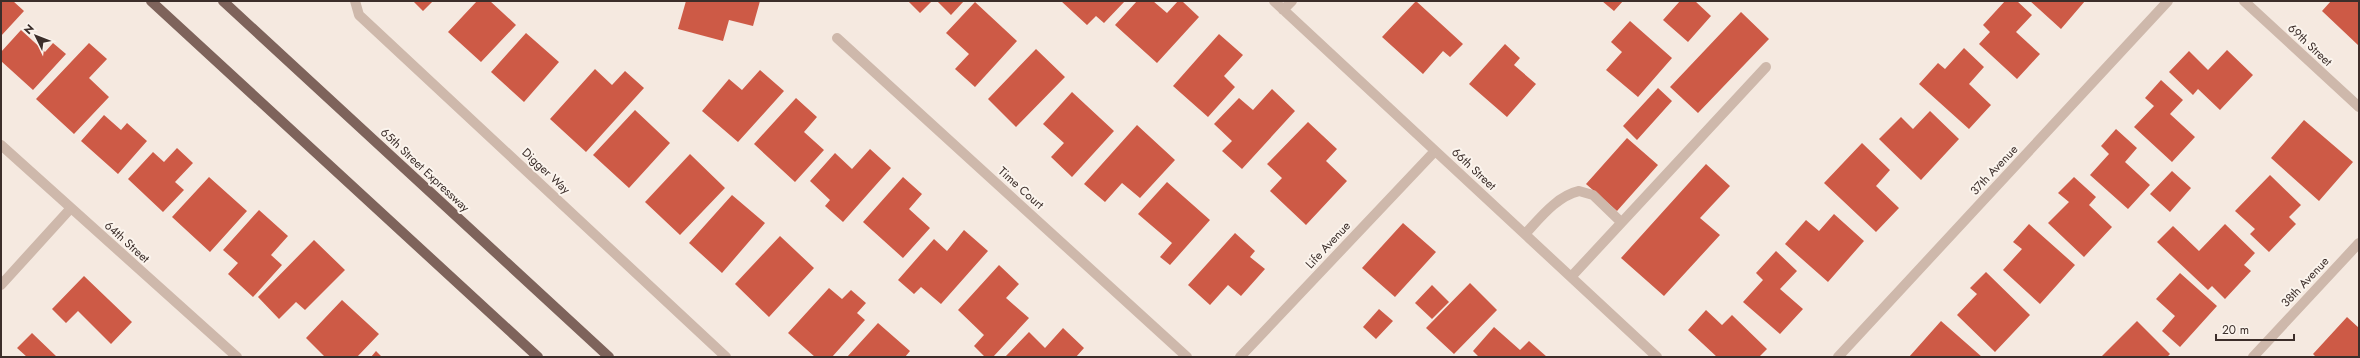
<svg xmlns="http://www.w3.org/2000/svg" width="2360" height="358" font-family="Jost,sans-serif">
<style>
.building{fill:#cd5a46}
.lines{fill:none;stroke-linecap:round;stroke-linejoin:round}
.minor{stroke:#ceb8ab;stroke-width:10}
.major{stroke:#7e635b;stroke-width:10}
.labels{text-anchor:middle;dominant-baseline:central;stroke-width:4;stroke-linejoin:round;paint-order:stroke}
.street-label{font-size:12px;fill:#3c2e2a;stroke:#fbf4ed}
</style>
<rect width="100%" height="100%" fill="#f5e9e0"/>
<path class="building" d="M 1,1 L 13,1 L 24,11 L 1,36 Z
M 413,1 L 433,1 L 423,11 Z
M 477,1 L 490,1 L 516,25 L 481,62 L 448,32 Z
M 686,1 L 760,1 L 753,26 L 729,20 L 723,41 L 678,29 Z
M 908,1 L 932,1 L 920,13 Z
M 937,1 L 964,1 L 951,15 Z
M 1061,1 L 1125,1 L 1104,23 L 1096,16 L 1087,25 Z
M 1137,1 L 1153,1 L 1167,13 L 1178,1 L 1182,1 L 1199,17 L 1157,63 L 1115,25 Z
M 1416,1 L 1463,44 L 1450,57 L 1443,51 L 1423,74 L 1382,37 Z
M 1602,1 L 1623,1 L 1614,11 Z
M 1680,1 L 1695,1 L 1711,16 L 1688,42 L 1663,20 Z
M 2005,1 L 2017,1 L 2032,15 L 2016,32 L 2040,54 L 2017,79 L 1979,44 L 1990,32 L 1983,25 Z
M 2030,1 L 2085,1 L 2061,29 Z
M 2331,1 L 2359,1 L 2359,46 L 2322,11 Z
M 975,2 L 1017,41 L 975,87 L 955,69 L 969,54 L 946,33 Z
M 1741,12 L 1769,39 L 1698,113 L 1670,87 Z
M 1630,21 L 1672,58 L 1638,97 L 1606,70 L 1622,52 L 1611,42 Z
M 21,30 L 45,52 L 53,43 L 66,54 L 33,90 L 1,61 L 1,52 Z
M 526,33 L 559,62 L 524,102 L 491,72 Z
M 1219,34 L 1243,55 L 1224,76 L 1235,87 L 1208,117 L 1173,86 Z
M 89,43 L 107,59 L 89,78 L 109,97 L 74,134 L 36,99 Z
M 1505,44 L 1520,58 L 1514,65 L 1536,84 L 1507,117 L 1469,84 Z
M 1964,48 L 1984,67 L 1969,84 L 1991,105 L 1969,129 L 1919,84 L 1938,63 L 1945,69 Z
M 1036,49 L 1065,77 L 1016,127 L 988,99 Z
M 2227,50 L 2253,75 L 2220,110 L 2198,89 L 2193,95 L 2169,72 L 2189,51 L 2208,70 Z
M 595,69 L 612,85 L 625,71 L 644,88 L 586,152 L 550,119 Z
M 760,70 L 784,91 L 738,142 L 702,111 L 729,79 L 742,90 Z
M 2161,80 L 2183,100 L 2170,114 L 2195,137 L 2172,162 L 2134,127 L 2154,106 L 2145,98 Z
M 1658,88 L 1672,101 L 1637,140 L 1623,126 Z
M 1272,89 L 1295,111 L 1242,169 L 1222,151 L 1232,141 L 1214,124 L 1239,98 L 1253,110 Z
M 1072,92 L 1114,131 L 1072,177 L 1051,157 L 1064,143 L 1043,124 Z
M 796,98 L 817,117 L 804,132 L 824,150 L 795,182 L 754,144 Z
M 635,110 L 670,143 L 629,188 L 593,155 Z
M 1930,111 L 1959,139 L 1921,180 L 1879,139 L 1901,117 L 1913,129 Z
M 104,115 L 121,130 L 127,123 L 147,141 L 118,174 L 81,141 Z
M 2304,120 L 2353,162 L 2319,201 L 2271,158 Z
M 1308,122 L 1337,149 L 1326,161 L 1347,181 L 1306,225 L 1270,191 L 1282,178 L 1267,164 Z
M 1137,125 L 1175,160 L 1140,198 L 1122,183 L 1105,202 L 1084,184 Z
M 2116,129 L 2137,148 L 2125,162 L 2150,185 L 2128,209 L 2090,175 L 2109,154 L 2101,146 Z
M 1627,138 L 1658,165 L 1617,211 L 1586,184 Z
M 1862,143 L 1890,170 L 1876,186 L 1899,208 L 1876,232 L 1824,183 Z
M 177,148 L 193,163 L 175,182 L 184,190 L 163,212 L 128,179 L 153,152 L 164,162 Z
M 870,149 L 891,168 L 843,222 L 825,206 L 830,200 L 810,181 L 835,153 L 852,169 Z
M 690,154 L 725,188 L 680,235 L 645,202 Z
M 1706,164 L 1730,186 L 1700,218 L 1720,235 L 1664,296 L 1621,258 Z
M 2172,171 L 2191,188 L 2170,212 L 2150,194 Z
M 2270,175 L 2301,205 L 2289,217 L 2296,224 L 2269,252 L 2250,234 L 2255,229 L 2235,211 Z
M 209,177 L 247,211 L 210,252 L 172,217 Z
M 903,177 L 922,194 L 909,209 L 930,228 L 903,258 L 863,222 Z
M 2074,177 L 2096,197 L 2089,205 L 2112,227 L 2084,257 L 2048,223 L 2069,202 L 2058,193 Z
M 1167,182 L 1210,220 L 1170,265 L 1160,257 L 1172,243 L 1138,214 Z
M 732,195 L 765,223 L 722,273 L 689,243 Z
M 259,210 L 288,236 L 271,255 L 282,265 L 253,297 L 228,274 L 238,263 L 223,250 Z
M 1834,214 L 1864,241 L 1828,282 L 1785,244 L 1806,220 L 1819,231 Z
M 1403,223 L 1436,252 L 1395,297 L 1362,268 Z
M 2029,224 L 2075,265 L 2040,304 L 2003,270 L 2022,249 L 2013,242 Z
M 2225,224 L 2255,253 L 2244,265 L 2251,271 L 2225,299 L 2212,286 L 2208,290 L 2157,242 L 2173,226 L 2199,251 Z
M 964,230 L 988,251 L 941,304 L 921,287 L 914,294 L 898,280 L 934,239 L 947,251 Z
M 1235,233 L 1255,251 L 1250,257 L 1265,269 L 1241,296 L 1228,285 L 1210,305 L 1188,285 Z
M 780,236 L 814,268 L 769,317 L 735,284 Z
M 314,240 L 345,270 L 305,310 L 296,302 L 279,319 L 258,297 Z
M 1776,251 L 1797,271 L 1780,289 L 1803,309 L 1780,334 L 1743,302 L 1763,280 L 1756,273 Z
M 999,265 L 1019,284 L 1006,298 L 1029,318 L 993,357 L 985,357 L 974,346 L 984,335 L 958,310 Z
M 1986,272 L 2030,315 L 1995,352 L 1957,315 L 1977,294 L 1970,288 Z
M 2180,273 L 2217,306 L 2180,347 L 2162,331 L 2175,316 L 2156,299 Z
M 84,276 L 132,322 L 111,344 L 78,311 L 66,323 L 52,309 Z
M 1470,283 L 1497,310 L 1454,354 L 1426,328 Z
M 1432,285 L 1449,302 L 1432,319 L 1415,303 Z
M 829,288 L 842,299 L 851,290 L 866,303 L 857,313 L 865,320 L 832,357 L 815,357 L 788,333 Z
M 342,300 L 379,334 L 357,357 L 325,357 L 306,338 Z
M 1379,309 L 1393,321 L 1376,339 L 1363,327 Z
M 1706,310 L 1722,325 L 1732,315 L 1767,349 L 1759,357 L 1717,357 L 1688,330 Z
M 2347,317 L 2359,328 L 2359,357 L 2316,357 L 2313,354 Z
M 1941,321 L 1982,357 L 1909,357 Z
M 2137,321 L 2170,354 L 2167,357 L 2101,357 Z
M 878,323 L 910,351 L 905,357 L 847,357 Z
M 1494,327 L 1520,350 L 1529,341 L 1547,357 L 1479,357 L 1473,351 Z
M 1063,328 L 1084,348 L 1076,357 L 1005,357 L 1029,332 L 1045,348 Z
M 32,333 L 57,357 L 27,357 L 17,348 Z
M 376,351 L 382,357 L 371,357 Z"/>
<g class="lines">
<path class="minor" d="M 355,1 L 359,15 L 726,357
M 1274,1 L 1657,357
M 2244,1 L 2359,107
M 1283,10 L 1292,1
M 837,38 L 1187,357
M 1,145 L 237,357
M 1525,234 C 1540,218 1557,196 1579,191 L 1593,195 L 1621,222
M 1571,277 L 1766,67
M 1,285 L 71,208
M 1240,357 L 1435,151
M 1838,357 L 2168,1
M 2253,357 L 2359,243"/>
<path class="major" d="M 151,1 L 538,357
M 223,1 L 609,357"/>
</g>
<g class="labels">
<g class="street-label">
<text transform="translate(2310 45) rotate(43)">69th Street</text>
<text transform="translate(1474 169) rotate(43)">66th Street</text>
<text transform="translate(425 170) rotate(43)">65th Street Expressway</text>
<text transform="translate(1994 170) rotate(-47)">37th Avenue</text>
<text transform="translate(546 171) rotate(43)">Digger Way</text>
<text transform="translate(1021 188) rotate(42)">Time Court</text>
<text transform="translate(127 242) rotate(42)">64th Street</text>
<text transform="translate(1328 245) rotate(-47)">Life Avenue</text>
<text transform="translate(2305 282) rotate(-47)">38th Avenue</text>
</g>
</g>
<rect width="2360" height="358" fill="none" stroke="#3c2e2a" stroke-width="4"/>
<g transform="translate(36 36) rotate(313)" stroke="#fbf4ed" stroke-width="3" paint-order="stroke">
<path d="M0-3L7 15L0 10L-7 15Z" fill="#3c2e2a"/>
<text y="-6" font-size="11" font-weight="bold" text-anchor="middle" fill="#3c2e2a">N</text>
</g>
<path d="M2216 334v6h78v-6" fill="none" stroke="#3c2e2a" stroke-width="2"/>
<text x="2222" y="334" font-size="12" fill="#3c2e2a" stroke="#fbf4ed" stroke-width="3" paint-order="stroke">20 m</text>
</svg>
